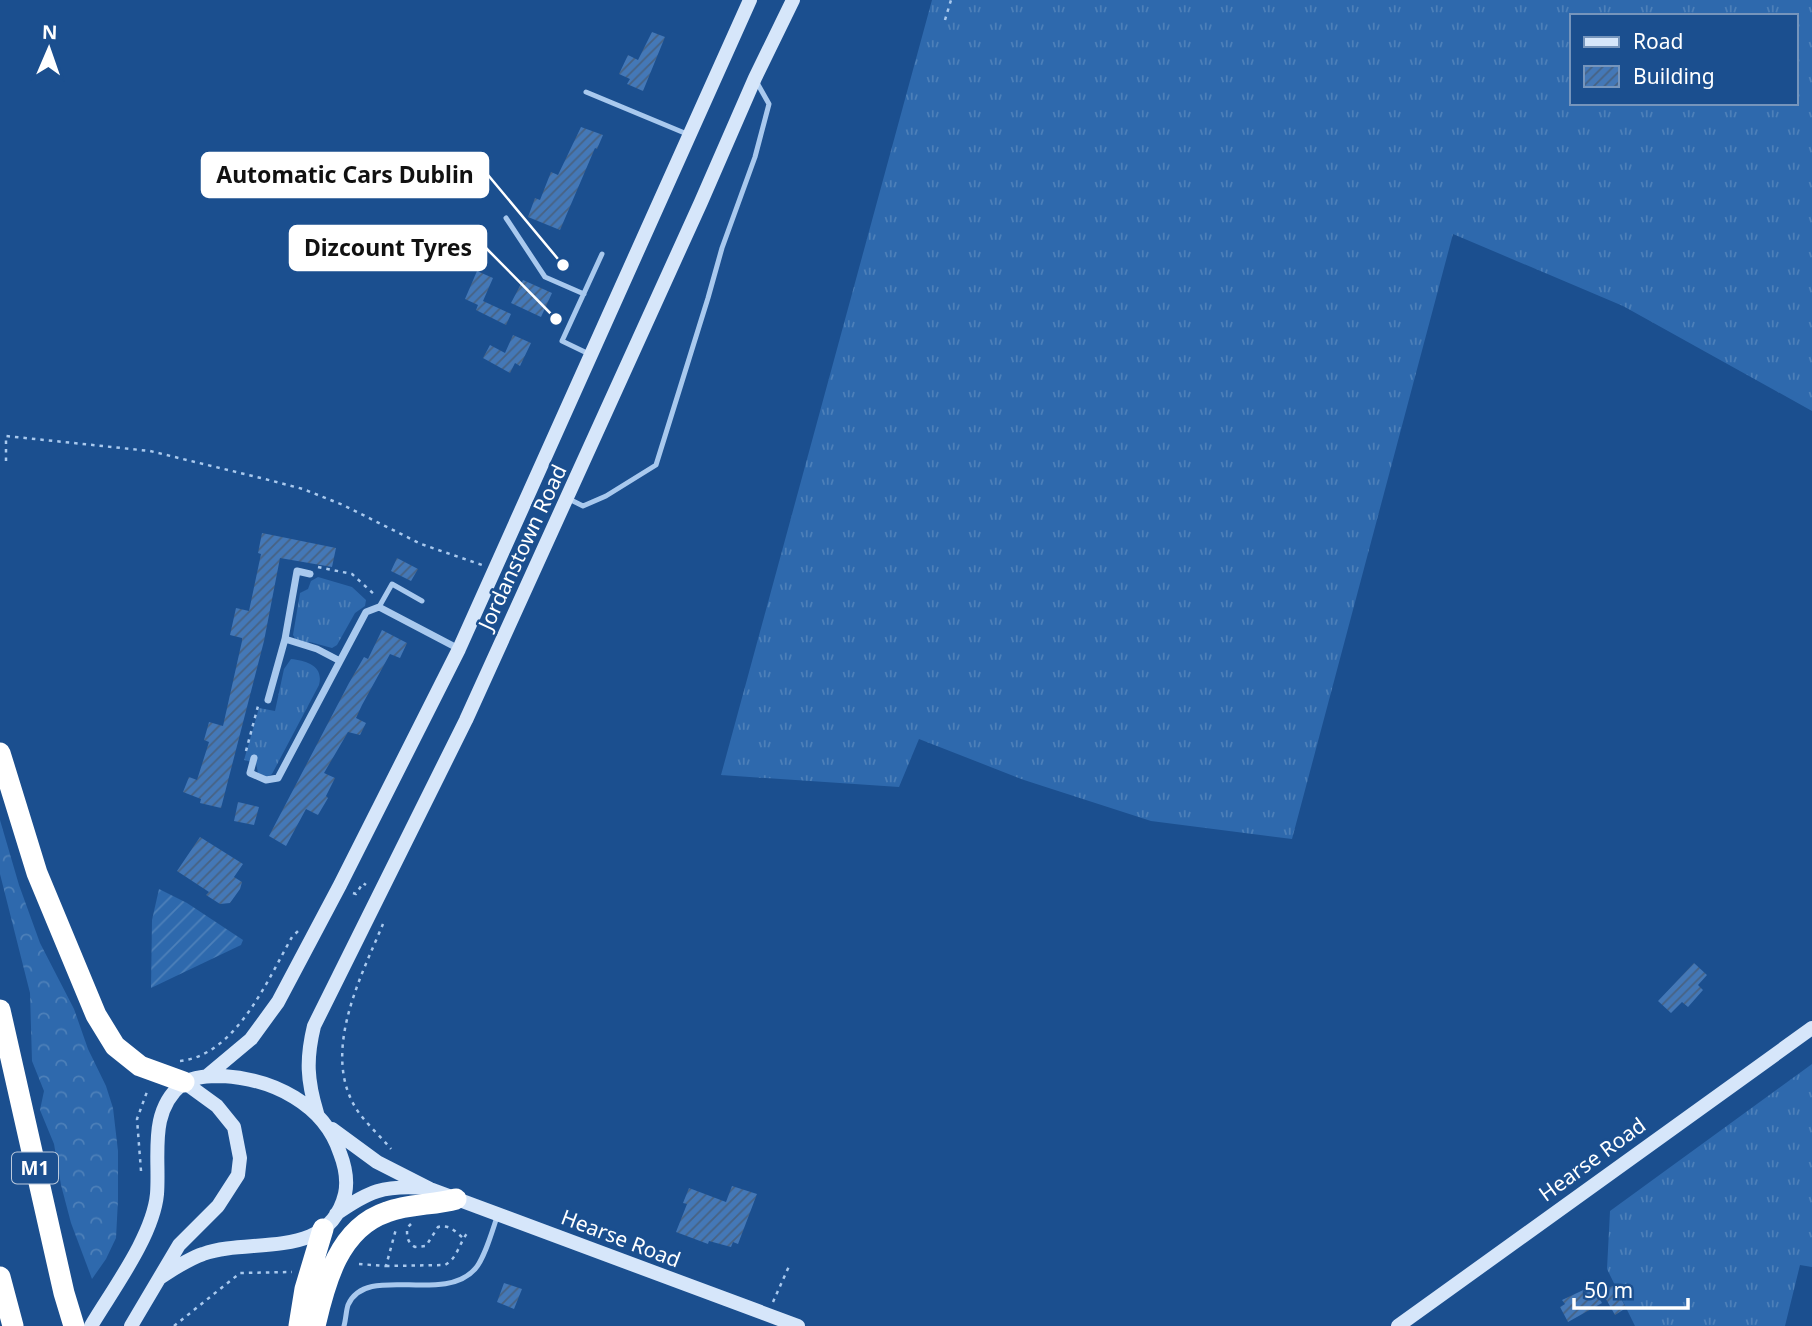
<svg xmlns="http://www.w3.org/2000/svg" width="1812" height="1326" font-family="'Noto Sans',sans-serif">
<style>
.grass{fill:url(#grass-tufts);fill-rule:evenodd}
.forest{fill:url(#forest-crowns)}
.garden{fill:url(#garden-furrows)}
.building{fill:url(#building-hatch)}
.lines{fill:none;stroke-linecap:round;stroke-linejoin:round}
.path{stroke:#a9c9ee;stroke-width:2.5;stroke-dasharray:3.5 5;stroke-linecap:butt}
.service{stroke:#a9c9ee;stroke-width:5}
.minor{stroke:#a9c9ee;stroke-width:7}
.secondary{stroke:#d6e6fa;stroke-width:14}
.motorway{stroke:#fff;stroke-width:21}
.labels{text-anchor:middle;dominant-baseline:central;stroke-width:5;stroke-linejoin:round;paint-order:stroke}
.shield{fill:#1b4f8f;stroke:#bbcadd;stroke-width:2}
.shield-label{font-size:19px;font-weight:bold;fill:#fff}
.street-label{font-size:21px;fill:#fff;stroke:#1b4f8f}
.leader{fill:none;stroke:#fff;stroke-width:2.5}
.callout-dot{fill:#fff;stroke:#1b4f8f;stroke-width:2.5}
.callout{fill:#fff;stroke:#fff;stroke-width:2.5}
.callout-label{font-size:23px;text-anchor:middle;font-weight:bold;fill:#111}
</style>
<defs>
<pattern id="grass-tufts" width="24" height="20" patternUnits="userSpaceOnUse" patternTransform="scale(1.75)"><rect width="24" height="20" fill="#2e69ad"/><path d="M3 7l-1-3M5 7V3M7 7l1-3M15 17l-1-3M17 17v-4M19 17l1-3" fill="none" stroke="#4d80b9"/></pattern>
<pattern id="forest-crowns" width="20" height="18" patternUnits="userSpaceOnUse" patternTransform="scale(1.75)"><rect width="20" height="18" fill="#2e69ad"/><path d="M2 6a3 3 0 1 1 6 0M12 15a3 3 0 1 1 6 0" fill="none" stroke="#4d80b9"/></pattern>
<pattern id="garden-furrows" width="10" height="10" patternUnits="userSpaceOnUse" patternTransform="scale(1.75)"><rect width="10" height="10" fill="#2e69ad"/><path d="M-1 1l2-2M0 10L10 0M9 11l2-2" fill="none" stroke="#4d80b9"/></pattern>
<pattern id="building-hatch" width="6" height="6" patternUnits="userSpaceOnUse" patternTransform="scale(1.75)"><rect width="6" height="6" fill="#4478b7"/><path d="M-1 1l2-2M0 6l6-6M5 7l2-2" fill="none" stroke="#486282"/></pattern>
</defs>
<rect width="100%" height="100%" fill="#1b4f8f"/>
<path class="grass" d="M 932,0 L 1812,0 L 1812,411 L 1623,306 L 1453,234 L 1292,839 L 1151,821 L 1024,780 L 919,739 L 899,787 L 721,775 ZM 1572,16 L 1796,16 L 1796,103 L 1572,103 Z
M 318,577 L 352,587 L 366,600 L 365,606 L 355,613 L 337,645 L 332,648 L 310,642 L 305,645 L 296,640 L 293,635 L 300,593 L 308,589 L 311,581 Z
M 291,659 C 307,661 324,666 319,685 L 272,774 L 267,777 L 258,773 L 256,763 L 244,760 L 259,708 L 275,711 L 284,669 Z
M 1812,1064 L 1812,1267 L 1800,1265 L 1785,1326 L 1635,1326 L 1607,1269 L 1610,1211 Z"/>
<path class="forest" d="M 0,820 L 19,885 L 40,943 L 74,1009 L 88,1049 L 106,1086 L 113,1108 L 118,1151 L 118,1200 L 116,1238 L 106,1259 L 92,1279 L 71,1223 L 61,1185 L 54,1144 L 40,1110 L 44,1091 L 32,1061 L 30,993 L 0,874 Z"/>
<path class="garden" d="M 159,889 L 187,903 L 243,940 L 241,945 L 151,988 L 152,920 Z"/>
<path class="building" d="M 652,32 L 665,37 L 643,91 L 627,84 L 630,79 L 619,74 L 628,55 L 638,60 Z
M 581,127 L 603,135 L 597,149 L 595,148 L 560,230 L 528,217 L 535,198 L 540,200 L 551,172 L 558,175 Z
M 477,271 L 493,278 L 483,301 L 511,314 L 506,325 L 476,310 L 478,305 L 465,299 Z
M 523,280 L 552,293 L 541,317 L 511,303 Z
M 513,335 L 531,343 L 520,366 L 515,363 L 510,373 L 483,358 L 490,345 L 505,353 Z
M 262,533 L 336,548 L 332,567 L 280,558 L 264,641 L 221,808 L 200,803 L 201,799 L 183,792 L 189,777 L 197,780 L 209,742 L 204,740 L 209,722 L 223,726 L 242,641 L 242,638 L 230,635 L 236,608 L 249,611 L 261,554 L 258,553 Z
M 397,558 L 418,569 L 411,581 L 391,571 Z
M 382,630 L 407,643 L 400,658 L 390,654 L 362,705 L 356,718 L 366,723 L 360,735 L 348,732 L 324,773 L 335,778 L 326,796 L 328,798 L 318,815 L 306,809 L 286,846 L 269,836 L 349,683 L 364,657 L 368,659 Z
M 238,802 L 259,807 L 254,825 L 234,821 Z
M 200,837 L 243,864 L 234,877 L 242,882 L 240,889 L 230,903 L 220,904 L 206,895 L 209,892 L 177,871 Z
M 1694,963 L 1707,975 L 1698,985 L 1703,990 L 1688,1007 L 1682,1002 L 1671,1013 L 1658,1001 Z
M 732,1186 L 757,1194 L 738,1244 L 733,1242 L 731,1247 L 709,1241 L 708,1244 L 676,1232 L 687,1204 L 683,1203 L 689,1188 L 726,1202 Z
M 504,1283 L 522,1289 L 514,1309 L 497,1302 Z
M 1614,1285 L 1626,1308 L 1615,1315 L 1602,1292 Z
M 1592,1286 L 1602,1303 L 1568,1322 L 1560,1307 L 1565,1304 L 1562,1300 Z"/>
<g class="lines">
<path class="path" d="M 945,20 L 951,0
M 6,461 L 6,436 L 150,451 L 265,479 L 303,489 L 343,505 L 421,544 L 482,565
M 318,567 L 352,574 L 375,595
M 246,751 L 258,706
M 353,893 L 356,894 L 363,883 L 366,885
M 383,924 C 360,979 319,1056 359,1113 C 368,1125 381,1137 391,1149
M 180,1061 C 236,1055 267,981 292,937 L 298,931
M 141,1171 L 137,1119 L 148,1089
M 411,1224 L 407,1228 C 407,1237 407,1242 415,1247 L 426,1246 L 438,1227 C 449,1224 455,1231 463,1238
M 359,1264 L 386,1266 L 396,1229
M 386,1266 L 445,1265 C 458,1258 459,1242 469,1231
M 773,1302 L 790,1264
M 174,1326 L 240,1273 L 292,1272"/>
<path class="service" d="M 586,92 L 687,134
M 506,218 L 545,277 L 584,294
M 589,354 L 562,341 L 602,254
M 569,499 L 583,506 L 606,496 L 656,465 L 708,298 L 722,248 L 755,157 L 769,104 L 756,81
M 379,607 L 392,584 L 422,601
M 344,1326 C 346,1319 346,1311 348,1305 C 366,1263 443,1305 475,1269 C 485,1258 493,1228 498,1214"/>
<path class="minor" d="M 340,661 L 366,612 L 379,607 L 459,649
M 268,700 L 285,639
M 254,758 L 250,773 L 266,780 L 278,778 L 340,661 L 317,649 L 285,639 L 297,571 L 310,574"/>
<path class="secondary" d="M 208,1075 L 251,1039 L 278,1002 L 340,885 L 459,649 L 750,0
M 317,1113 C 307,1080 306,1059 314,1026 L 466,720 L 701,202 L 755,78 L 793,0
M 332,1129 L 377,1162 L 430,1189 L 798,1326
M 336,1214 C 369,1191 383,1185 425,1188
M 91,1326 C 113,1289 153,1236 157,1194 C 160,1156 148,1112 182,1084 C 193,1076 211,1076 223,1076 C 273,1079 324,1104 340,1153 C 345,1166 348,1180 345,1194 C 329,1261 250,1237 203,1254 C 188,1259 175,1268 161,1277
M 131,1326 L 179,1245 L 218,1206 L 238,1175 L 240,1158 L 234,1127 L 217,1106 L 184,1082
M 1398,1326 L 1812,1028"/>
<path class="motorway" d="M 0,753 L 37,873 L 96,1015 L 115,1046 L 140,1066 L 184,1082
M 0,1010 L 64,1293 L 74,1326
M 0,1277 L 13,1326
M 299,1326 L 305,1289 L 323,1229
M 315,1326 C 325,1282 339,1228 387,1212 C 408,1204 434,1205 456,1199"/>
</g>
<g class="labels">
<rect class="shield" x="12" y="1152.5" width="46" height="31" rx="5"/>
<g class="shield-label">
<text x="35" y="1168">M1</text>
</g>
<g class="street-label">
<text transform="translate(522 547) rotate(-65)">Jordanstown Road</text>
<text transform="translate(1592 1159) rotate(-36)">Hearse Road</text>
<text transform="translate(621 1238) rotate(21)">Hearse Road</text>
</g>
</g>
<path class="leader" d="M563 265L488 175M556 319L486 248"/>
<g class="callout-dot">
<circle cx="563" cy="265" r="7"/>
<circle cx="556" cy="319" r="7"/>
</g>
<g class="callout">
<rect x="202" y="153" width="286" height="44" rx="7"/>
<rect x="290" y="226" width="196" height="44" rx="7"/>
</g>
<g class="callout-label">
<text x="345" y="183">Automatic Cars Dublin</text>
<text x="388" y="256">Dizcount Tyres</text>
</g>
<rect x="1570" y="14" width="228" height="91" fill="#1b4f8f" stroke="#7695bc" stroke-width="2"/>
<rect x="1584" y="37" width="35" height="10" fill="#d6e6fa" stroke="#7695bc" stroke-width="2"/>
<text x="1633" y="49" font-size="21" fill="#ffffff">Road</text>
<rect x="1584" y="66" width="35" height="21" fill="url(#building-hatch)" stroke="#7695bc" stroke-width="2"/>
<text x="1633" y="84" font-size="21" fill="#ffffff">Building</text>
<g transform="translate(49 49) rotate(2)" stroke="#1b4f8f" stroke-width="5" paint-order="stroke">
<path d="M0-5L12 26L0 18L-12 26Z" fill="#ffffff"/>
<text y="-10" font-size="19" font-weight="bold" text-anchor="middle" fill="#ffffff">N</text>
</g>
<path d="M1574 1298v10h114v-10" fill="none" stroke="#ffffff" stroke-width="3.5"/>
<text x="1584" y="1298" font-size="21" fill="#ffffff" stroke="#1b4f8f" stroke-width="5" paint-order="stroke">50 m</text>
</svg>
